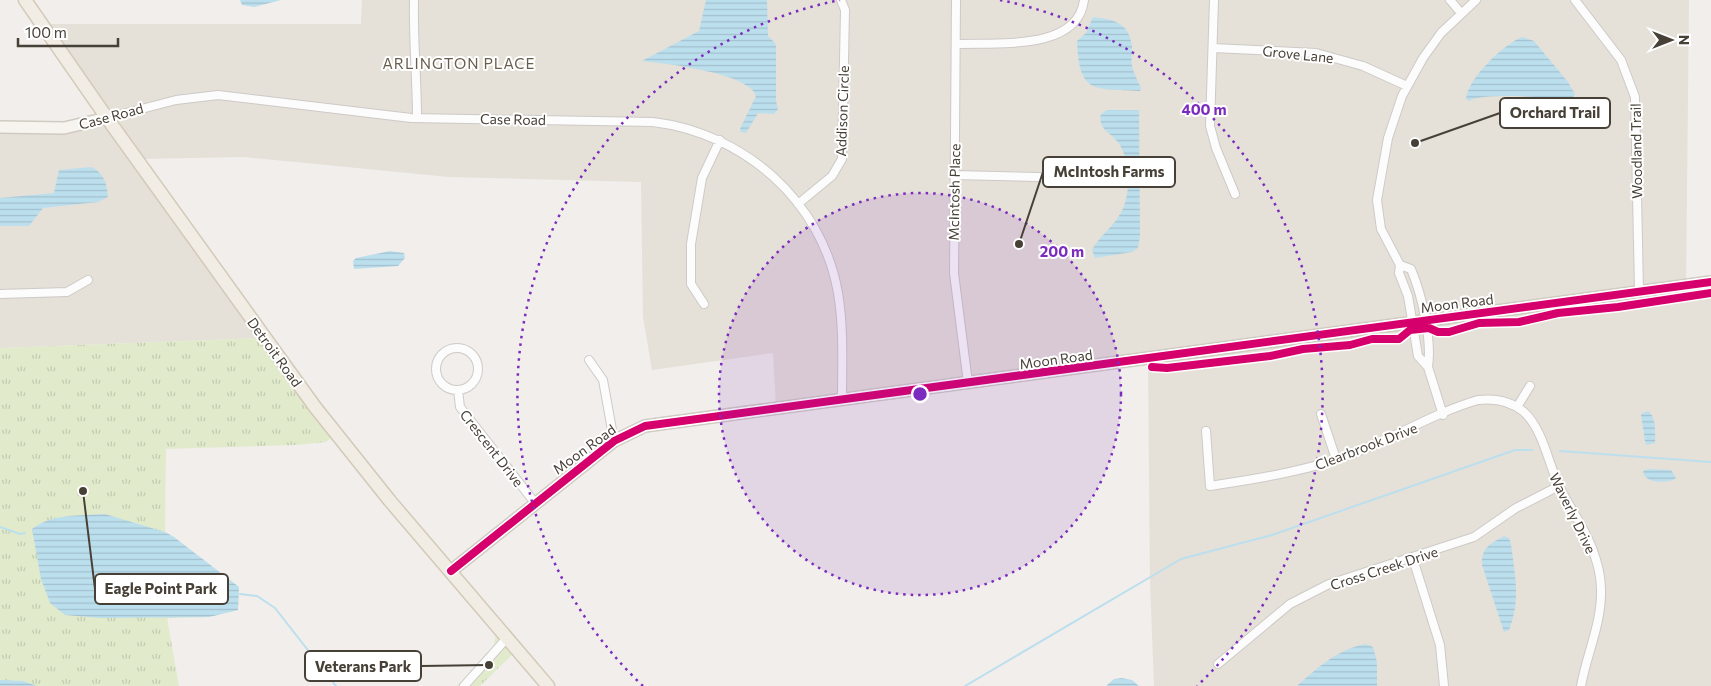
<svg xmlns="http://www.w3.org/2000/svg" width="1711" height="686" font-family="Commissioner,sans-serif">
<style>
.residential{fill:#e5e0d8}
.park{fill:url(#park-tufts)}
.water{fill:url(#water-rules)}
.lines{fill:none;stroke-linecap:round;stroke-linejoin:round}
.stream{stroke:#bcdfee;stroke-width:2}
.street-casing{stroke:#cdcac7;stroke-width:10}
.secondary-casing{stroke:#d0cbc2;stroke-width:14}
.primary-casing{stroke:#d3c9b8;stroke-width:15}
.street{stroke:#fdfcfc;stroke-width:8}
.secondary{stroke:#f7f4ef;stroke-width:11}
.primary{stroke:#f1ece4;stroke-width:12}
.cycleway-casing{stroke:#fff;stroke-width:11}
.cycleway{stroke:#d6006c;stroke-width:8}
.ring{fill:none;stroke:#7b2cbf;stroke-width:2.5;stroke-dasharray:2.5 5}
.labels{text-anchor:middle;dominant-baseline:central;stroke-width:4;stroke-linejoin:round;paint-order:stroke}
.street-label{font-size:14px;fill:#474037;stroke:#fff}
.neighbourhood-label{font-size:15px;letter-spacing:1px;fill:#6a5d4e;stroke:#fff}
.centre{fill:#7b2cbf;stroke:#fff;stroke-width:2.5}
.ring-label{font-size:15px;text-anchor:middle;font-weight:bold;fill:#7b2cbf;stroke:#fff;stroke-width:4;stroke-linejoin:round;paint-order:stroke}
.leader{fill:none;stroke:#474037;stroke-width:2}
.callout-dot{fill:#474037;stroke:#fff;stroke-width:2}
.callout{fill:#fff;stroke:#474037;stroke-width:2}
.callout-label{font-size:15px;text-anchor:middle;font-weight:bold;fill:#474037}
</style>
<defs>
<pattern id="park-tufts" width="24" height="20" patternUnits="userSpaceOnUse" patternTransform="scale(1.25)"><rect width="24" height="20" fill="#e1ebcc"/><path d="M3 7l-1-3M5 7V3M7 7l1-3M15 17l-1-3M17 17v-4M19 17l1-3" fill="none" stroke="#c2cbb0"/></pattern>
<pattern id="water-rules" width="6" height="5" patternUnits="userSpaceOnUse" patternTransform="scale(1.25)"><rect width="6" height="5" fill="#bcdfee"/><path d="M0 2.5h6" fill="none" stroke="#a3c0cd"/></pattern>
</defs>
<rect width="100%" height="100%" fill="#f1eeeb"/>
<path class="residential" d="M 362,0 L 1689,0 L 1686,285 L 1711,282 L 1711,686 L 1154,686 L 1150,582 L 1148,358 L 776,408 L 773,353 L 652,370 L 643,317 L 641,182 L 449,177 L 243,157 L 137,159 L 265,338 L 0,348 L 0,127 L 64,128 L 106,118 L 42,24 L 361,24 Z"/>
<path class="park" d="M 261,338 L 332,437 L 326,442 L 296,445 L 166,449 L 165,532 L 239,587 L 238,610 L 209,617 L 167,618 L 179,686 L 0,686 L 0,348 Z
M 496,634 L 515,652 L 480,686 L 457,686 L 494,645 Z"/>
<path class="water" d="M 240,0 L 281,0 L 254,7 L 242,5 Z
M 706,0 L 767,0 L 768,36 L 775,43 L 776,46 L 776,101 L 778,109 L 774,114 L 758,113 L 746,133 L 741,132 L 740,129 L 756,96 C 750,73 663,63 642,61 L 699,31 Z
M 1093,17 C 1114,19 1129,23 1132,46 C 1132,53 1131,60 1132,66 C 1134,74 1138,81 1141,88 L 1140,91 C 1095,88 1079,96 1077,41 L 1086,33 Z
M 1522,37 L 1534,41 L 1568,82 L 1575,94 L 1572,99 C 1553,98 1483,92 1469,101 L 1466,99 C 1468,78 1503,45 1522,37 Z
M 1107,110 L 1139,110 L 1140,236 L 1138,248 L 1132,252 L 1095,258 L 1092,250 C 1101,233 1118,225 1125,203 C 1130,185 1130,164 1121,147 C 1114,133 1097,131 1101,114 Z
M 92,167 C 104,174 107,183 108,197 L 98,202 L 43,208 L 29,226 L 0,226 L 0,198 L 54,193 L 59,170 Z
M 390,251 L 404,253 L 405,258 L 398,266 L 354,269 L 353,261 L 356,258 Z
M 1648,411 C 1657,418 1655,433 1655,443 L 1646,445 L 1645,441 L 1641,414 Z
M 1648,469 L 1671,470 L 1676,478 C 1668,484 1649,483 1644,475 L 1643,471 Z
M 105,514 L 165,532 L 174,537 L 239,587 L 238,610 L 209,617 L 101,618 L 65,615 L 50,603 L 41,579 L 32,529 C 53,513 80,516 105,514 Z
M 1504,536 L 1509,538 L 1511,544 C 1515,576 1521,599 1509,630 L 1504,632 L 1482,565 C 1481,548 1490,544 1504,536 Z
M 1366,644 L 1373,647 L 1377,662 L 1377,686 L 1297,686 C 1318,667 1338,649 1366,644 Z
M 1122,678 L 1132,680 L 1139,686 L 1106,686 L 1114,679 Z
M 0,680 L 23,681 L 37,686 L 0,686 Z"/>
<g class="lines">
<path class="stream" d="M 1560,451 L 1711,462
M 0,527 L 20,534 L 25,533
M 240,594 L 257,596 L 275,608 L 336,686
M 965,686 L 1181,559 L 1272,535 L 1515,450 L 1532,450"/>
<defs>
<path id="street" d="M 414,0 C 413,40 417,79 417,118
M 956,0 L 954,273 L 968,383
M 1214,0 L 1210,126 L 1216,148 L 1235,194
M 1450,0 L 1461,13
M 1575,0 L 1621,60 L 1635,97 L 1639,291
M 956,44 C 994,42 1078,52 1084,0
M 1213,48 L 1316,53 L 1363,66 L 1407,86
M 107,118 L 176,100 L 218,95 L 411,118 L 653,122 C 744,133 822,201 838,293 C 844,328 842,365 842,400
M 955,175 L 1038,177 L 1058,180
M 798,204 L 832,176 L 842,159 L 845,10 L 841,0
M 1400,265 L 1411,269 C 1422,295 1432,339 1428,367
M 0,294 L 67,292 L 88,280
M 704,304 L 691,284 L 691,244 L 702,178 L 720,140
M436 369a21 21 0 1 1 42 0a21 21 0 1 1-42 0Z
M 589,360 L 603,380 L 614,441
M 458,390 L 460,407 L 535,503
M 1517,407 L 1530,386
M 1321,414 L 1336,459
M 1443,415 L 1428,367 L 1418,356 L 1408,296 L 1399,273 L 1400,265 L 1381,229 L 1377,200 L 1388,138 L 1402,96 L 1423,58 L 1441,33 L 1476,0
M 1206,431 L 1210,486 C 1261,478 1310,471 1359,451 C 1397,436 1439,411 1478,400 C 1495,398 1511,401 1524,412 C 1544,431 1548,464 1560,488 C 1570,508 1584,527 1592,548 C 1597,561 1601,575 1601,589 C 1602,623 1587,653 1581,686
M 1413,559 L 1440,645 L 1444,686
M 1218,664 L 1290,604 L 1329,584 L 1474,537 L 1516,508 L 1559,486
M 464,686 L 507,638"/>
<path id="secondary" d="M 0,127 L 64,128 L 107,118
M 451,571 L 614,441 L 645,426 L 1711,282"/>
<path id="primary" d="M 25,0 L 107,118 L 315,407 L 390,501 L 548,686"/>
</defs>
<use href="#street" class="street-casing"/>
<use href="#secondary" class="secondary-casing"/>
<use href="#primary" class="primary-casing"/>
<use href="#street" class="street"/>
<use href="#secondary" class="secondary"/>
<use href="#primary" class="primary"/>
<defs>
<path id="cycleway" d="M 1152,367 L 1167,368 L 1270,356 L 1303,349 L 1350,345 L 1372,339 L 1399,339 L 1410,330 L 1429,328 L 1438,332 L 1449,332 L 1479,323 L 1519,322 L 1558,313 L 1618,307 L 1711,293
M 451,571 L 614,441 L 645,426 L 1711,282"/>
</defs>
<use href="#cycleway" class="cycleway-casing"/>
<use href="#cycleway" class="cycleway"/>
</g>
<circle cx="920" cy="394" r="201" fill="#7b2cbf" fill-opacity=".12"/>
<g class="ring">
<circle cx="920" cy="394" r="201"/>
<path d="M643 686A402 402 0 0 1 840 0M1000 0A402 402 0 0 1 1197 686"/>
</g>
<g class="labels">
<g class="street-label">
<text transform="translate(1298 54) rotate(6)">Grove Lane</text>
<text transform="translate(842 111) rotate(-88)">Addison Circle</text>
<text transform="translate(111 116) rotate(-15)">Case Road</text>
<text transform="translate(513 119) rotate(1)">Case Road</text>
<text transform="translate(1636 151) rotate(-91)">Woodland Trail</text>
<text transform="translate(954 192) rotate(-89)">McIntosh Place</text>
<text transform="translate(1457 303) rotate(-7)">Moon Road</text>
<text transform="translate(275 352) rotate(54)">Detroit Road</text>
<text transform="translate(1056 359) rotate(-8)">Moon Road</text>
<text transform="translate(1366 446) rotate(-21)">Clearbrook Drive</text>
<text transform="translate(492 448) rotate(52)">Crescent Drive</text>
<text transform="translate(584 449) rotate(-36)">Moon Road</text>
<text transform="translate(1573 513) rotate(64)">Waverly Drive</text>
<text transform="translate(1384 568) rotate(-18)">Cross Creek Drive</text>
</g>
<g class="neighbourhood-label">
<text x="459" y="63">ARLINGTON PLACE</text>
</g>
</g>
<circle cx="920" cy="394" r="8" class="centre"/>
<g class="ring-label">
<text x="1204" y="115">400 m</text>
<text x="1062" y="257">200 m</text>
</g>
<path class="leader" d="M1415 143L1500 113M1019 244L1043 172M83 491L95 589M489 665L421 666"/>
<g class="callout-dot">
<circle cx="1415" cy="143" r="5"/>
<circle cx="1019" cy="244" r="5"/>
<circle cx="83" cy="491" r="5"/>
<circle cx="489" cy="665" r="5"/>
</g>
<g class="callout">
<rect x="1500" y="98" width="110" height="30" rx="5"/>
<rect x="1043" y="157" width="132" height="30" rx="5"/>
<rect x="95" y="574" width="133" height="30" rx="5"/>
<rect x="305" y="651" width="116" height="30" rx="5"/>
</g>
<g class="callout-label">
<text x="1555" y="118">Orchard Trail</text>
<text x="1109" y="177">McIntosh Farms</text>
<text x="161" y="594">Eagle Point Park</text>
<text x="363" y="672">Veterans Park</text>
</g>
<g transform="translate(1671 40) rotate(90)" stroke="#ffffff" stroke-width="4" paint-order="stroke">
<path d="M0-4L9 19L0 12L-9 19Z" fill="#474037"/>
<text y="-8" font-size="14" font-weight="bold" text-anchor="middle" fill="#474037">N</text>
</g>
<path d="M18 38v8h100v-8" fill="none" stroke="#474037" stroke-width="2.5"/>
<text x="25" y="38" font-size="15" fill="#474037" stroke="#ffffff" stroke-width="4" paint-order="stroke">100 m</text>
</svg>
